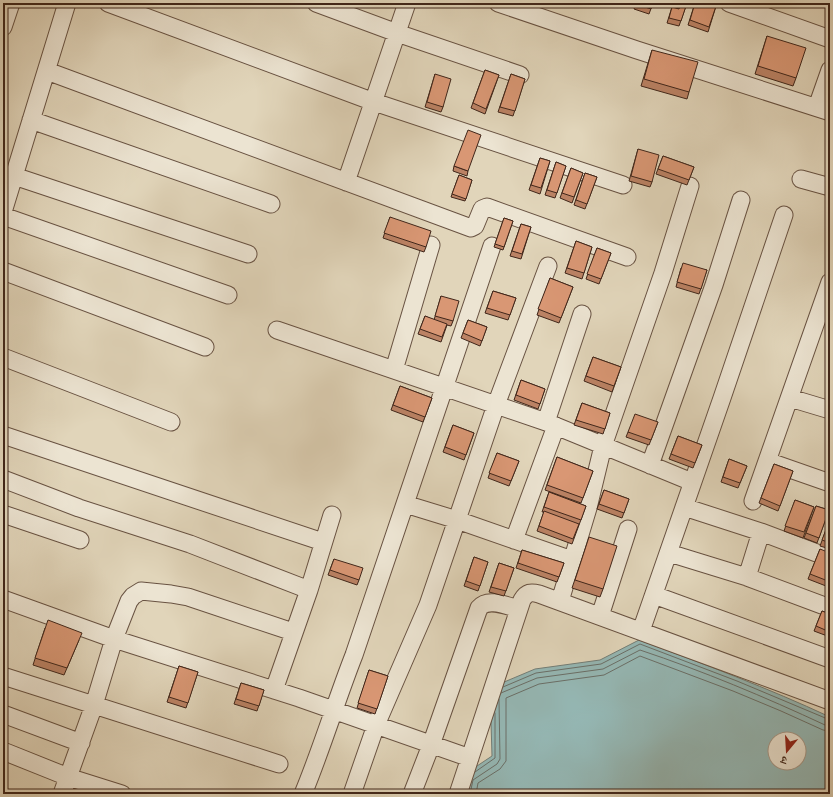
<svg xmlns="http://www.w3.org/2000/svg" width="833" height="797" font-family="'Libre Bodoni','Noto Serif Devanagari',serif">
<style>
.water{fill:#95b8b5;stroke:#737e77;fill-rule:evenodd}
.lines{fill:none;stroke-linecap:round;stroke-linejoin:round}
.shore{stroke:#6a6f68;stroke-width:1}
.street-casing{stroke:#685242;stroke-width:19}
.street{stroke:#ece4d2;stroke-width:17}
.wall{fill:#bb8264;stroke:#40261a}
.building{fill:#d99774;stroke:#40261a}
</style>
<rect width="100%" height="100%" fill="#e1d5ba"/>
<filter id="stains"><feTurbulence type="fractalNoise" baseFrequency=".005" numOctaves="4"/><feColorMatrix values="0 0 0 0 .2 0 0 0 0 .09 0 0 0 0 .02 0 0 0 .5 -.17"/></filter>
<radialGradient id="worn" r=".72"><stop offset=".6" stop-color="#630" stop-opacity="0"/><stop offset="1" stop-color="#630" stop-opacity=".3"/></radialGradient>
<path class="water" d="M 639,640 C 704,664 768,688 830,717 L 830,794 L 461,794 L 465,774 L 492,756 L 490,688 L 535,669 L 600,660 ZM 775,739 L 799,739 L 799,763 L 775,763 Z"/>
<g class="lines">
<path class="shore" d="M 503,687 L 536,673 L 601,664 L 640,644 L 737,681 L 830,720
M 501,693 L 537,678 L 603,669 L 640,650 C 703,671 765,697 825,725 L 830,725
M 475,772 L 495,758 L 495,713
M 470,794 L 473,780 L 497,764 L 500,759 L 499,699
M 476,794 L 478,783 L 500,769 L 506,761 L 506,698 L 539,684 L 604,675 L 640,656 L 733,691 L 781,711 L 823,730 L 830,731"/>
<defs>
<path id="street" d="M 108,3 L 374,102 L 623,185
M 316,3 L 397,33 L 520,75
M 498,3 L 637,50 L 830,112
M 729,3 L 830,39
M 3,27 L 11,3
M 47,71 L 471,228 L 475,226 L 482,209 L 487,207 L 627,257
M 817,107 L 830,70
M 31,120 L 271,204
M 14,176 L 248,254
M 801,179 L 830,187
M 346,182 L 407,3
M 3,212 L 67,3
M 3,216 L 228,295
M 3,271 L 205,347
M 277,330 L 546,422 L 692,482
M 3,357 L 171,422
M 394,370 L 431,245
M 790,398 L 830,410
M 546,422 L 582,314
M 3,435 L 323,542
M 767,461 L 830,483
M 650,465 L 714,285 L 741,200
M 3,479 L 79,508 L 190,544 L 309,590
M 753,501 L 830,282
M 405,504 L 457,520 L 572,560
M 684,507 L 761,532 L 830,558
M 3,514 L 80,540
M 514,540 L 556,426
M 669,553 L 747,577 L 830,608
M 747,577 L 761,532
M 654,595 L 830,659
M 3,599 L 114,639 L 299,698 L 470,758
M 560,601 L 588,508 L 603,446 L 663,273 L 690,186
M 600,616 L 628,529
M 641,631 L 722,398 L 784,215
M 3,676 L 279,764
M 274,690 L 309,590 L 332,515
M 3,714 L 81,743
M 3,751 L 68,777 L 122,794
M 62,794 L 94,705 L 114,639 L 129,601 L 133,596 L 141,591 L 171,594 L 188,597 L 293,632
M 303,794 C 322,748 336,701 354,655 L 492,246
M 352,794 L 376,725 L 428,605 L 496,405 L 548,266
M 412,794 L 431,745 L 479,608 C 488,597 507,606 519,609
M 458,794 L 522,600 C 527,592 531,592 539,594 L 830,701"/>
</defs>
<use href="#street" class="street-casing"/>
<use href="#street" class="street"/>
</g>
<path class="wall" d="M 636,3 L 653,3 L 649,14 L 634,9 Z
M 687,3 L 679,26 L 667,23 L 672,7 L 679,9 Z
M 695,3 L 717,3 L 708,32 L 688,25 Z
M 767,36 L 796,78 L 793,86 L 755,74 Z
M 652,50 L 689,92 L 687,99 L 641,86 Z
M 485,70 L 499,75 L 485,114 L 471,108 Z
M 435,74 L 443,107 L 441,112 L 425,107 Z
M 511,74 L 525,79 L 513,116 L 498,112 Z
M 638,149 L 652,182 L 650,187 L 629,181 Z
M 663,156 L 694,167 L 687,185 L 656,174 Z
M 540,158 L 550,161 L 540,194 L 529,190 Z
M 556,162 L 566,166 L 555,198 L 545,195 Z
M 454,166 L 468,171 L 467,176 L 453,171 Z
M 571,168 L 583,173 L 572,203 L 560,198 Z
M 585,173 L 597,177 L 585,209 L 574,205 Z
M 459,175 L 472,180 L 465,201 L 451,197 Z
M 390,217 L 426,247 L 424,252 L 383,238 Z
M 504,218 L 513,221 L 503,250 L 494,247 Z
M 521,224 L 531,227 L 521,259 L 510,256 Z
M 576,241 L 592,247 L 582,279 L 565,273 Z
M 597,248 L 611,253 L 599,284 L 586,279 Z
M 681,268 L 707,270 L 699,294 L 676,287 Z
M 550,278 L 573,287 L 559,323 L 537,315 Z
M 493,291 L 516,298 L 508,320 L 485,313 Z
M 441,296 L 453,321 L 451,326 L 447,325 L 441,342 L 418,334 L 425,316 L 434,320 Z
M 468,320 L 487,327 L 480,346 L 461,338 Z
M 593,357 L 621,367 L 612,392 L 584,381 Z
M 521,380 L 545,389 L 538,409 L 514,400 Z
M 400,386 L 432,398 L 423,422 L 391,410 Z
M 582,403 L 610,413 L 603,434 L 574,425 Z
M 658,422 L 649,445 L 626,437 L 628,432 Z
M 453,425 L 474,433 L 464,460 L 443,452 Z
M 678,436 L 702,445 L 693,468 L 669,459 Z
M 497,453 L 519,461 L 509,486 L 488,478 Z
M 557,457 L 593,471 L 581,503 L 545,490 Z
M 729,459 L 747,466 L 738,488 L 721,482 Z
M 774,464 L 793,471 L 778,511 L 759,503 Z
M 604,490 L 629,499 L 622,518 L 597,509 Z
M 549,492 L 586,506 L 572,544 L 537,531 L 544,512 L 542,512 Z
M 795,500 L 814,507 L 803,538 L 784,531 Z
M 816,506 L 829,510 L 817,543 L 804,538 Z
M 830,519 L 830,549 L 820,546 Z
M 587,544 L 603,589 L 600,597 L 572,588 Z
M 820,549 L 830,576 L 826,586 L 808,579 Z
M 522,550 L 564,563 L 557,582 L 516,568 Z
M 474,557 L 488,562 L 478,591 L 464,586 Z
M 334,559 L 359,580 L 357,585 L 328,575 Z
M 499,563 L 514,568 L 504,596 L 489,592 Z
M 822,611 L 830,614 L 830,637 L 814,631 Z
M 45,628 L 79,640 L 64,675 L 33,665 Z
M 179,666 L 198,672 L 186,708 L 167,702 Z
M 369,670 L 388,676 L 375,714 L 357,708 Z
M 241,683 L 264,690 L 257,711 L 234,704 Z"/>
<path class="building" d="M 636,3 L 653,3 L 651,9 L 636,4 Z
M 681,3 L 687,3 L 681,21 L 669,18 L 672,7 L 679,9 Z
M 695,3 L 717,3 L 709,27 L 690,20 Z
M 767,36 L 806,48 L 796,78 L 758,66 Z
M 652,50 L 698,62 L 689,92 L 644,79 Z
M 485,70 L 499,75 L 486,109 L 473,103 Z
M 435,74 L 451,79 L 443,107 L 427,102 Z
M 511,74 L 525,79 L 515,111 L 500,107 Z
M 468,130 L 481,135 L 468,171 L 454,166 Z
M 638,149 L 659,155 L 652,182 L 631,176 Z
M 663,156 L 694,167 L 689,180 L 658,169 Z
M 540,158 L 550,161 L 541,188 L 531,185 Z
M 556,162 L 566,166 L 557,193 L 547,190 Z
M 571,168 L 583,173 L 574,197 L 562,193 Z
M 585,173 L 597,177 L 587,204 L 576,200 Z
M 459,175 L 472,180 L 466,199 L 452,194 Z
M 390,217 L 431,231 L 426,247 L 384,233 Z
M 504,218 L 513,221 L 504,247 L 495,244 Z
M 521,224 L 531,227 L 522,254 L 512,251 Z
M 576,241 L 592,247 L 584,273 L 567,268 Z
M 597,248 L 611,253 L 601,279 L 587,274 Z
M 683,263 L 707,270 L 701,289 L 677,282 Z
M 550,278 L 573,287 L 561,318 L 538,309 Z
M 493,291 L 516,298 L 510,315 L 487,308 Z
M 441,296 L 459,301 L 453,321 L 435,316 Z
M 425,316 L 447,324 L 442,337 L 420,329 Z
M 468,320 L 487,327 L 482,341 L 463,333 Z
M 593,357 L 621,367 L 614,386 L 586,376 Z
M 521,380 L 545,389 L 540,404 L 516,395 Z
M 400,386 L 432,398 L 425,417 L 393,405 Z
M 582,403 L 610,413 L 605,429 L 576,420 Z
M 635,414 L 658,422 L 651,440 L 628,432 Z
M 453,425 L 474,433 L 466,455 L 445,447 Z
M 678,436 L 702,445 L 695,463 L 671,454 Z
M 497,453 L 519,461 L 511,481 L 489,473 Z
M 557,457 L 593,471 L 583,498 L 547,485 Z
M 729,459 L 747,466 L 740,483 L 723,477 Z
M 774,464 L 793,471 L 780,506 L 761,498 Z
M 604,490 L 629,499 L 624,513 L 599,504 Z
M 549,492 L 586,506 L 581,520 L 544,507 Z
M 795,500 L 814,507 L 804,532 L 785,526 Z
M 816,506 L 829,510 L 819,538 L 806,533 Z
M 544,511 L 579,524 L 573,539 L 539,526 Z
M 830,519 L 830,543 L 822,540 Z
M 589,537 L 617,546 L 603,589 L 575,580 Z
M 820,549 L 830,553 L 830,576 L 828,581 L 810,574 Z
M 522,550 L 564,563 L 559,577 L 518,563 Z
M 474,557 L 488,562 L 480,586 L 466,581 Z
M 334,559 L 363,568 L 359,580 L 330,570 Z
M 499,563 L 514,568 L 506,591 L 491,587 Z
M 822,611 L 830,614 L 830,632 L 816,626 Z
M 48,620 L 82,633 L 67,668 L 35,658 Z
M 179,666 L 198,672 L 188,703 L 169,697 Z
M 369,670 L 388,676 L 377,709 L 358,703 Z
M 241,683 L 264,690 L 259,706 L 236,699 Z"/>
<rect width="833" height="797" fill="none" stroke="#e1d5ba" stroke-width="16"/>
<rect x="4" y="4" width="825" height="789" fill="none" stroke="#40261a" stroke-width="2"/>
<rect x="8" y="8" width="817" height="781" fill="none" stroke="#40261a"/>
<g transform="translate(787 751) rotate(198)"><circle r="19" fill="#ece4d2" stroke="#a79888"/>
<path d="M0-3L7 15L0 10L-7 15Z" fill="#8f2418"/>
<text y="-6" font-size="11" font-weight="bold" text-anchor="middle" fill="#40261a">उ</text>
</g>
<rect width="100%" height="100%" filter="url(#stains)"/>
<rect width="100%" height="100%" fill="url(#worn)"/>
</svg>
